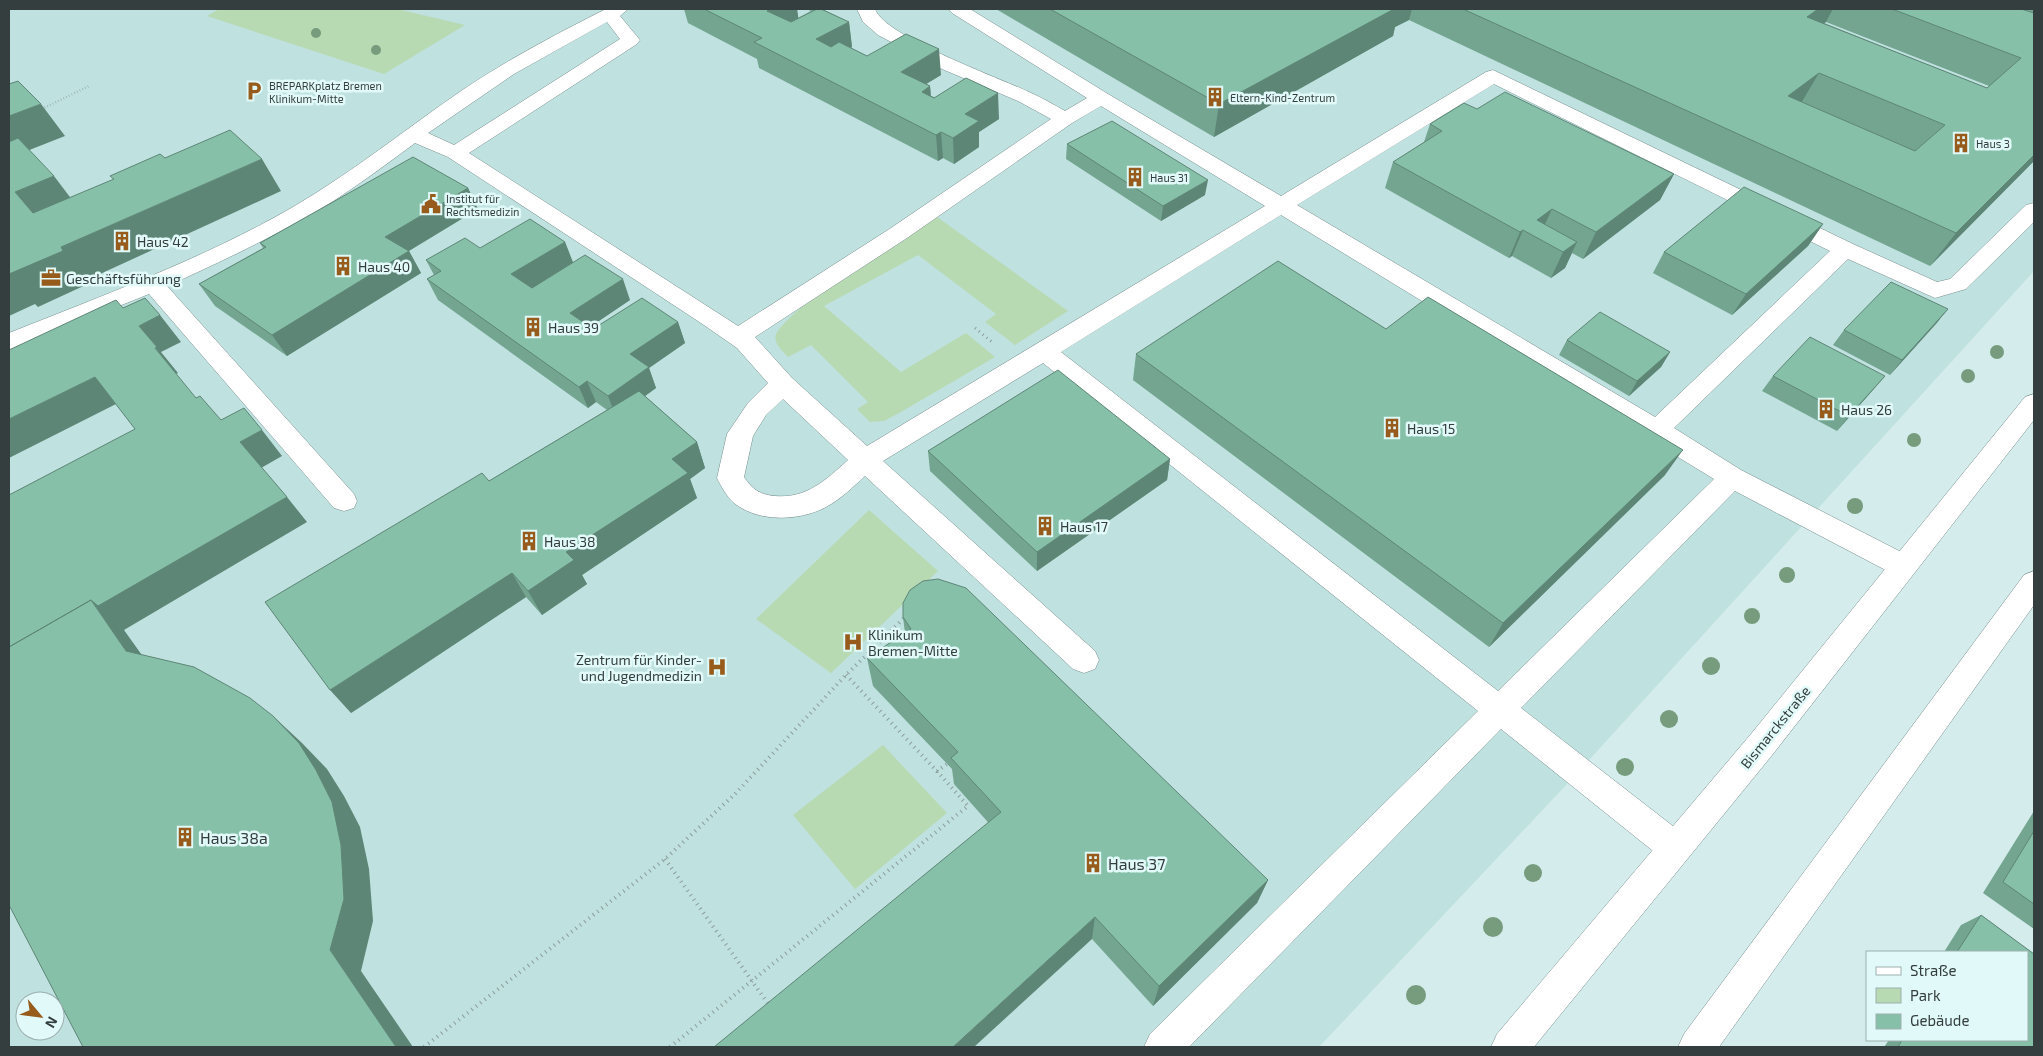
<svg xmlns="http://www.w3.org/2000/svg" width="2043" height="1056" font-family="'Exo 2',sans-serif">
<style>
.built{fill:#bfe1df;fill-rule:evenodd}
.green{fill:#b8dab3}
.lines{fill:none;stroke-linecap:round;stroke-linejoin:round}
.minor-casing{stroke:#788f8e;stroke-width:1}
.major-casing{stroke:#788f8e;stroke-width:1}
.path-far2{stroke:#8c9d9d;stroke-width:2.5;stroke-dasharray:0.5 2.5;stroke-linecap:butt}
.path-far1{stroke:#8c9d9d;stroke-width:3;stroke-dasharray:1 4;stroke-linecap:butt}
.path{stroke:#8c9d9d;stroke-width:4;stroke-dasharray:1 4.5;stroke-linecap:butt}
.minor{fill:#fff;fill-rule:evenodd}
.major{fill:#fff;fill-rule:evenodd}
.tree{fill:#769b7d}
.wall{fill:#74a591;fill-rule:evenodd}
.shaded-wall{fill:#5e8676}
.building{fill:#87c0a9;stroke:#5e8676;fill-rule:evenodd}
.labels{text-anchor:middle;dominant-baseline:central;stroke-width:5;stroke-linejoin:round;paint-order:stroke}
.far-poi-label{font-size:11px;fill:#353e3e;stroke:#e1faf9;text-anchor:start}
.poi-label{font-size:14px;fill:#353e3e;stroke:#e1faf9;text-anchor:start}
.street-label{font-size:14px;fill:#353e3e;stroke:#e1faf9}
.near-poi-label{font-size:16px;fill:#353e3e;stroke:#e1faf9;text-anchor:start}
</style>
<rect width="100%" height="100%" fill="#d4eceb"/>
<path class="built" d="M 9,9 L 2034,9 L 2034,271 L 1569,782 L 1319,1047 L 9,1047 ZM 25,1001 L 55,1001 L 55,1031 L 25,1031 Z"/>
<path class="green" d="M 219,9 L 397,9 L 465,25 L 384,74 L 207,16 Z
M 933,214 L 1068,311 L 1015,345 L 985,322 L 996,314 L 918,255 L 824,306 L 901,372 L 966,333 L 995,357 L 901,412 L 884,421 L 870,422 L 857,409 L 868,402 L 811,345 L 788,357 C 783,351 773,344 776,335 C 783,312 906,232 933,214 Z
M 869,510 L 938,571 L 831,673 L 756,619 Z
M 883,745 L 947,813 L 855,889 L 793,815 Z"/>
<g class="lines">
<defs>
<path id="minor" d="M 606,9 L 628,9 L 620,16 L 640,40 L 637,44 L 469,153 L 738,326 L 891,228 L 1051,119 L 1018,101 L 942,69 L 878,35 L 863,22 L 857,9 L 875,9 C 885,37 1000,78 1031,93 C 1043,98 1054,105 1065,111 L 1087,98 L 952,13 L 949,9 L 970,9 L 1108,94 L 1281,196 L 1486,72 L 1493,70 L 1853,244 L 1937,282 L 1950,279 L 2026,205 L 2034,203 L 2034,222 L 1966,289 L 1935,298 L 1848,259 L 1674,428 L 1741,470 L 1913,558 L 1917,566 L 1913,574 L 1903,577 L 1893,574 L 1735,491 L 1521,708 L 1687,837 L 1692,848 L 1687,859 L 1675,864 L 1663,859 L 1501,729 L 1189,1047 L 1144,1047 L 1150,1034 L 1478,711 L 1043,363 L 883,461 L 1095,651 L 1099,660 L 1095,669 L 1084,673 L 1073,669 L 865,476 C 853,487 841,499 826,507 C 800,521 759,523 734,503 C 727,497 721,486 717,478 L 727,434 L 748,403 L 768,383 L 737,348 L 701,323 L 448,157 L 415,143 C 380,169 344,196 305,218 C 260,243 214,265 167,286 L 354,494 L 357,501 L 354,508 L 344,511 L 334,508 L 149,294 L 9,350 L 9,333 C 104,295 203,259 293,207 C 353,172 407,128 464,89 C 509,59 558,33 606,9 ZM 607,22 L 620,39 L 454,145 L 428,133 L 514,74 ZM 1494,84 L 1830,251 L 1655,417 L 1297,205 ZM 1101,106 L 1265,206 L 867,446 L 792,378 L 755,337 L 907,238 L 1072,123 ZM 1281,215 L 1714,479 L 1498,691 L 1061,352 ZM 783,399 L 848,460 C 826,480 806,499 775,496 C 760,495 752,489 744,477 L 753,436 L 766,415 Z
M 2034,571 L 2034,605 L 1719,1047 L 1678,1047 L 1684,1034 L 2024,575 Z"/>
<path id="major" d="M 2034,394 L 2034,420 L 1773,754 L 1534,1047 L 1491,1047 L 1497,1034 L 1751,734 L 2025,397 Z"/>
</defs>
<use href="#minor" class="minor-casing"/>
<use href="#major" class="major-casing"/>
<path class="path-far2" d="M 42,109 L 89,86"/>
<path class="path-far1" d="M 975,328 L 992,342"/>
<path class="path" d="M 846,675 L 937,771 L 947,764
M 665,859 L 769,1005
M 424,1047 L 665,859 L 735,794 L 846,675 L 905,617
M 670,1047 L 968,806 L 937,771"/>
<use href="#minor" class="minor"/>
<use href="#major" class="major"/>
</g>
<g class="tree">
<circle cx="316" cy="33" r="5"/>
<circle cx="376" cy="50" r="5"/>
<circle cx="1997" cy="352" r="7"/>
<circle cx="1968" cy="376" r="7"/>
<circle cx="1914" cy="440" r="7"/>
<circle cx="1855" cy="506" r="8"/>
<circle cx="1787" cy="575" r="8"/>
<circle cx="1752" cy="616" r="8"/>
<circle cx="1711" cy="666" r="9"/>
<circle cx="1669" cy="719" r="9"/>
<circle cx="1625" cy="767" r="9"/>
<circle cx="1533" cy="873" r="9"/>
<circle cx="1493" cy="927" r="10"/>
<circle cx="1416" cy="995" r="10"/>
</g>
<path class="wall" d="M 684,9 L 797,9 L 798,18 L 811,11 L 806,9 L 823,9 L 822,9 L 849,22 L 852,47 L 851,48 L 867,56 L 941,75 L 926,84 L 930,86 L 931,96 L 999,119 L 979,132 L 979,147 L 954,164 L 943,158 L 938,161 L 759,68 L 757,59 L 688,23 Z
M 996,9 L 2034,9 L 2034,161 L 1930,266 L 1409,20 L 1395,27 L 1393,36 L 1214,137 ZM 1826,22 L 1989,86 L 1987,88 L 1824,23 Z
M 1477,109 L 1674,174 L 1660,200 L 1583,259 L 1572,253 L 1565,268 L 1551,278 L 1512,256 L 1509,258 L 1385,188 L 1393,162 L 1424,142 L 1430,124 Z
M 1067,144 L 1205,195 L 1161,221 L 1066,159 Z
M 468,188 L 478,209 L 409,251 L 421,273 L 287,356 L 215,306 L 199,284 L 263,248 L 260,243 Z
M 1823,224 L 1808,246 L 1732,315 L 1653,273 L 1664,252 Z
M 565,242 L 573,262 L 630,300 L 590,327 L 593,329 L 678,322 L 685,343 L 649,368 L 656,388 L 645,396 L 697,442 L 705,468 L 690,479 L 697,498 L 582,575 L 587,584 L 542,615 L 526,597 L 351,713 L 489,481 L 607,410 L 596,402 L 588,408 L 438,300 L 427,279 L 434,275 L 426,260 L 480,248 Z
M 1948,309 L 1890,375 L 1833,345 L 1844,330 Z
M 1386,329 L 1665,475 L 1489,647 L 1133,380 L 1136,354 Z
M 1567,340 L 1670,352 L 1661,367 L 1629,396 L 1559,355 Z
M 1773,376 L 1885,376 L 1837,431 L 1762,391 Z
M 928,451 L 1170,459 L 1167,480 L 1037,571 L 930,471 Z
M 903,617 L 1268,880 L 1257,903 L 1153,1006 L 1092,939 L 954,784 L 952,769 L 873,686 L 867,658 L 905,633 Z
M 2034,811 L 2034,929 L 1983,893 Z
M 1981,915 L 2034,954 L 2034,1047 L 1884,1047 L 1889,1040 L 2027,1040 L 2027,952 L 1944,952 L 1961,925 Z"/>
<path class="shaded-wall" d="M 770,9 L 797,9 L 799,22 L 771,36 L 767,11 Z
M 1391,9 L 1412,9 L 1409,20 L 1395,27 L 1393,36 L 1214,137 L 1219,104 Z
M 1818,9 L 1833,9 L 1826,22 L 1789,48 L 1807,17 Z
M 849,22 L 852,47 L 820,65 L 816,39 Z
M 939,49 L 941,75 L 903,98 L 901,72 Z
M 1819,73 L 1800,105 L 1788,96 Z
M 930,86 L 932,112 L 922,92 Z
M 998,93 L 999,119 L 979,132 L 979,147 L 954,164 L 953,138 L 965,114 Z
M 41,104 L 65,136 L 9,158 L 9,116 Z
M 941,132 L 943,158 L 938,161 L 936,135 Z
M 2034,155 L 2034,161 L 1930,266 L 1956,233 Z
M 262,159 L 281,191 L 87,280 L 90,283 L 38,307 L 35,304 L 9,316 L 9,274 L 61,247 Z
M 1674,174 L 1660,200 L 1583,259 L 1596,232 Z
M 54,176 L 79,209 L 42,225 L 15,192 Z
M 1208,180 L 1205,195 L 1161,221 L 1163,206 Z
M 468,188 L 478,209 L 397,258 L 385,237 Z
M 1552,209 L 1540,235 L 1537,220 Z
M 1823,224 L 1808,246 L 1732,315 L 1746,294 Z
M 1523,230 L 1512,256 L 1509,258 L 1520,232 Z
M 565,242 L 573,263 L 521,295 L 511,274 Z
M 1577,242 L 1565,268 L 1551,278 L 1563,252 Z
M 409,251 L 421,273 L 287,356 L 272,335 Z
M 623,279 L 630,300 L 578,335 L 570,313 Z
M 1948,309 L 1936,324 L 1890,375 L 1902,360 Z
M 160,315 L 181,342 L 161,352 L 178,373 L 176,374 L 155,348 L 139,326 Z
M 678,322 L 685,343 L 649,368 L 656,388 L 616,417 L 608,396 L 630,354 Z
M 1670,352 L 1661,367 L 1629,396 L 1637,381 Z
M 1885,376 L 1872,391 L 1837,431 L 1849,416 Z
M 95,377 L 118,403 L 9,458 L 9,419 Z
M 587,381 L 596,402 L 588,408 L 579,387 Z
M 262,430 L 282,456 L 261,468 L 240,442 Z
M 697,442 L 705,468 L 690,479 L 697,498 L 582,575 L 587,584 L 542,615 L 528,591 L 566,552 L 672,459 Z
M 1683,450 L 1665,475 L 1489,647 L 1503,623 Z
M 1170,459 L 1167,480 L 1037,571 L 1037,552 Z
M 287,497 L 307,522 L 124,630 L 159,679 L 126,651 L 91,600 Z
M 512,573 L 526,597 L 351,713 L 330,690 Z
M 273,716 L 302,743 L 327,769 L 344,796 L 360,827 L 369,869 L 373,921 L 361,971 L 413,1047 L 396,1047 L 330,950 Z
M 1268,880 L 1257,903 L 1153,1006 L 1159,986 Z
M 1095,917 L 1092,939 L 974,1047 L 953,1047 Z"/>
<path class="building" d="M 704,9 L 770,9 L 767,11 L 791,22 L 817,9 L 821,9 L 849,22 L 816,39 L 831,47 L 839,42 L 867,56 L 906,34 L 939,49 L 901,72 L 930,86 L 922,92 L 934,98 L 966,78 L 998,93 L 965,114 L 979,121 L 953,138 L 941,132 L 936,135 L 754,42 L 762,38 Z
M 1050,9 L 1394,9 L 1219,104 Z
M 1463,9 L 1818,9 L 1807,17 L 1987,88 L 2021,58 L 1892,9 L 2021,9 L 2034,13 L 2034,155 L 1956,233 ZM 1819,73 L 1945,125 L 1915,151 L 1788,96 Z
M 18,81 L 41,104 L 9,116 L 9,84 Z
M 1505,92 L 1674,174 L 1596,232 L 1552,209 L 1537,220 L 1577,242 L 1563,252 L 1523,230 L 1520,232 L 1393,162 L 1442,131 L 1430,124 L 1464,103 L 1477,109 Z
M 1112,121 L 1208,180 L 1163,206 L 1067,144 Z
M 230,130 L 262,159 L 61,247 L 63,251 L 9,274 L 9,142 L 18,138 L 54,176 L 15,192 L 33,213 L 114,179 L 110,176 L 160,154 L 165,158 Z
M 413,157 L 468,188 L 385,237 L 409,251 L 272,335 L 199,284 L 266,247 L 260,243 Z
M 1744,187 L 1823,224 L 1746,294 L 1664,252 Z
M 530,219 L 565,242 L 511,274 L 532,288 L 585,255 L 623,279 L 570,313 L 593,329 L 642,298 L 678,322 L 630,354 L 649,367 L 608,396 L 587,381 L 579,387 L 427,279 L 441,271 L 426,260 L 465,238 L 480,248 Z
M 1278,261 L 1386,329 L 1428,297 L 1683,450 L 1503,623 L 1136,354 Z
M 1891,282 L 1948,309 L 1902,360 L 1844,330 Z
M 145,298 L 160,315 L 139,326 L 157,347 L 155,348 L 196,398 L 200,396 L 221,420 L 244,408 L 262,430 L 240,442 L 287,497 L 98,606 L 91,600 L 9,647 L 9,495 L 135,429 L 95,377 L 9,419 L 9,350 L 116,300 L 123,308 Z
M 1600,312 L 1670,352 L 1637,381 L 1567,340 Z
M 1810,337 L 1885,376 L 1849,416 L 1773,376 Z
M 1058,370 L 1170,459 L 1037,552 L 928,451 Z
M 639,391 L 697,442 L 672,459 L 688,473 L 566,552 L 574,560 L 528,591 L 512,573 L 330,690 L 265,602 L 482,473 L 489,481 Z
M 938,579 L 966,588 L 1268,880 L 1159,986 L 1095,917 L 953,1047 L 714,1047 L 1001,812 L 951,758 L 958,752 L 867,658 L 911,629 L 903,617 L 903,603 L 910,590 L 923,581 Z
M 91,600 L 126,651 L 194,667 L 250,698 L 273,716 L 299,743 L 316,770 L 332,802 L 341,845 L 344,899 L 330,950 L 396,1047 L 83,1047 L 9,905 L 9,647 Z
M 2034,831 L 2034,904 L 2003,882 Z
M 1981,915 L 2034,954 L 2034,1047 L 1898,1047 L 1902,1040 L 2027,1040 L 2027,952 L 1957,952 Z"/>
<defs>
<symbol id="parking-bare" viewBox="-9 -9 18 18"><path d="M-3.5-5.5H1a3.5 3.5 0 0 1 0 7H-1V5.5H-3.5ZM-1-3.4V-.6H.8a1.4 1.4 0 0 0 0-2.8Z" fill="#975c1c" stroke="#e1faf9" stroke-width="2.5" paint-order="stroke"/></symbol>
<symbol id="building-bare" viewBox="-9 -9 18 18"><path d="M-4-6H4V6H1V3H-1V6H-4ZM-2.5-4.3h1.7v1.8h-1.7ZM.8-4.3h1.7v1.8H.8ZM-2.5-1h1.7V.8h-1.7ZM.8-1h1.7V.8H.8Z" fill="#975c1c" stroke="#e1faf9" stroke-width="2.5" paint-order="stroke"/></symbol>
<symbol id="civic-bare" viewBox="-9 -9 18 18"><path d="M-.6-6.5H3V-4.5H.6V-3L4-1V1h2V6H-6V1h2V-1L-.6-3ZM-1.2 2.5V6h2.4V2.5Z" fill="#975c1c" stroke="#e1faf9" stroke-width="2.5" paint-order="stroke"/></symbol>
<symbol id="office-bare" viewBox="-9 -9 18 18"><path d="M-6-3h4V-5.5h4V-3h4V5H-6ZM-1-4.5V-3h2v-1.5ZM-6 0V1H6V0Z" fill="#975c1c" stroke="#e1faf9" stroke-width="2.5" paint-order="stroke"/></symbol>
<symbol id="hospital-bare" viewBox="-9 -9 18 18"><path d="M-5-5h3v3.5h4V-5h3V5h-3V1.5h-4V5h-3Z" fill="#975c1c" stroke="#e1faf9" stroke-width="2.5" paint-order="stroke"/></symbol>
</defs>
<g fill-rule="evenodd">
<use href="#parking-bare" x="240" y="77" width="28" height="28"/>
<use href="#building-bare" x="1201" y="83" width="28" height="28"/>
<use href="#building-bare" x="1947" y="129" width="28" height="28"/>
<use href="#building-bare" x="1121" y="163" width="28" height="28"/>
<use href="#civic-bare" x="417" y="190" width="28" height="28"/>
<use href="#building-bare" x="108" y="227" width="28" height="28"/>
<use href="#building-bare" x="329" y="252" width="28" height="28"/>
<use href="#office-bare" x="37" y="264" width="28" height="28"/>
<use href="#building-bare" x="519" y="313" width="28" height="28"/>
<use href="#building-bare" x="1812" y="395" width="28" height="28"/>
<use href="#building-bare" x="1378" y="414" width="28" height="28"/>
<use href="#building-bare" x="1031" y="512" width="28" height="28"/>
<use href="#building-bare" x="515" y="527" width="28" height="28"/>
<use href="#hospital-bare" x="839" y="628" width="28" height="28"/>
<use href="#hospital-bare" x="703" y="653" width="28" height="28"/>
<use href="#building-bare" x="171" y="823" width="28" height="28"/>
<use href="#building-bare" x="1079" y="849" width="28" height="28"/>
</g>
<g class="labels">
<g class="far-poi-label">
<text x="269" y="85">BREPARKplatz Bremen<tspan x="269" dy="13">Klinikum-Mitte</tspan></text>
<text x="1230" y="97">Eltern-Kind-Zentrum</text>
<text x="1976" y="143">Haus 3</text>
<text x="1150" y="177">Haus 31</text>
<text x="446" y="198">Institut für<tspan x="446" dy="13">Rechtsmedizin</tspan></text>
</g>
<g class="poi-label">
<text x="137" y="241">Haus 42</text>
<text x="358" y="266">Haus 40</text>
<text x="66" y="278">Geschäftsführung</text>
<text x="548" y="327">Haus 39</text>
<text x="1841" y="409">Haus 26</text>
<text x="1407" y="428">Haus 15</text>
<text x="1060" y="526">Haus 17</text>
<text x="544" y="541">Haus 38</text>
<text x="868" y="634">Klinikum<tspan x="868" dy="16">Bremen-Mitte</tspan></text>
<text x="702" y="659" text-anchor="end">Zentrum für Kinder-<tspan x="702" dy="16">und Jugendmedizin</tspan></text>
</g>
<g class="street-label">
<text transform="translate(1775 727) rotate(-51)">Bismarckstraße</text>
</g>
<g class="near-poi-label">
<text x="200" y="837">Haus 38a</text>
<text x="1108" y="863">Haus 37</text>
</g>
</g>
<rect width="2043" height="1056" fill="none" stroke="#353e3e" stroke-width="20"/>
<rect x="1866" y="951" width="162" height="90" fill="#e1faf9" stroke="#9cafae"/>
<rect x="1876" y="967" width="25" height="8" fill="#ffffff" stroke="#9cafae"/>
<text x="1910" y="976" font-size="15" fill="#353e3e">Straße</text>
<rect x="1876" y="988" width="25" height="15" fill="#b8dab3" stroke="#9cafae"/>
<text x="1910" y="1001" font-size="15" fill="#353e3e">Park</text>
<rect x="1876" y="1014" width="25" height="15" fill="#87c0a9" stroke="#9cafae"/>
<text x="1910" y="1026" font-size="15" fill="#353e3e">Gebäude</text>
<g transform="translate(40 1016) rotate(119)"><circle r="24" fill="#e1faf9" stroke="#9cafae"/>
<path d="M0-4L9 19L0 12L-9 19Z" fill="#975c1c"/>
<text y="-8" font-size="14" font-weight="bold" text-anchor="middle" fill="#353e3e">N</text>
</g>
</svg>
